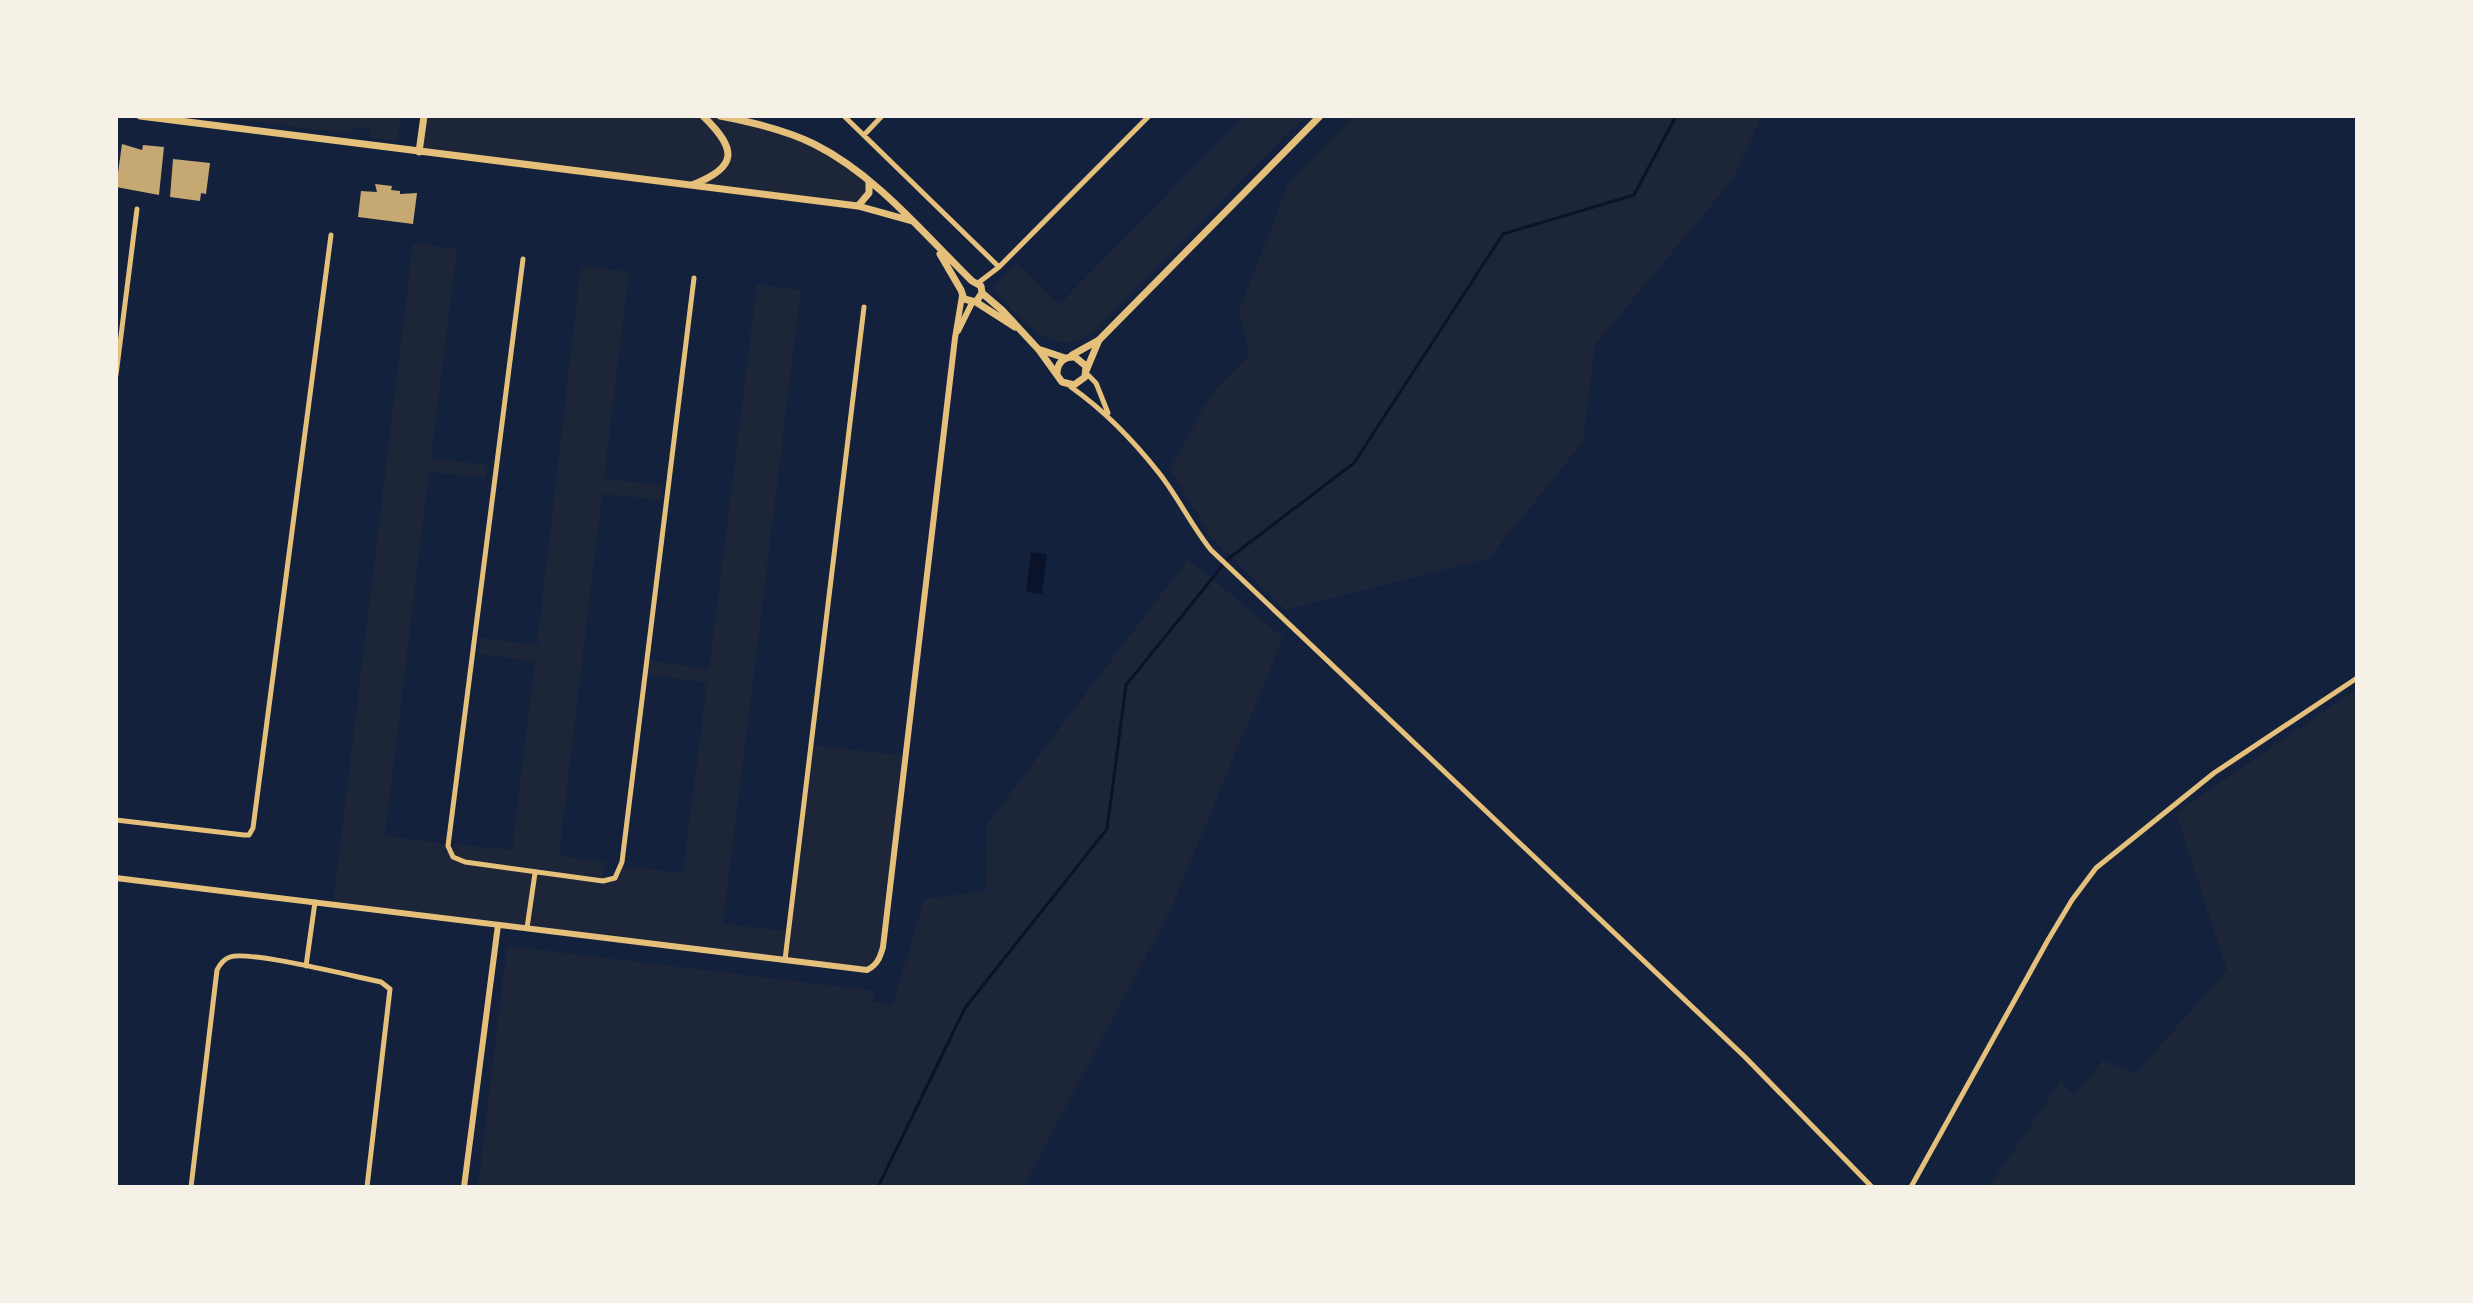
<svg xmlns="http://www.w3.org/2000/svg" width="2473" height="1303" font-family="Montserrat,sans-serif">
<style>
.green{fill:#1d2539}
.water{fill:#0b132b}
.lines{fill:none;stroke-linecap:round;stroke-linejoin:round}
.stream{stroke:#0b132b;stroke-width:3}
.building{fill:#c6a872}
.minor{stroke:#e5c07b;stroke-width:5}
.tertiary{stroke:#e5c07b;stroke-width:6}
.secondary{stroke:#e5c07b;stroke-width:7}
</style>
<rect width="100%" height="100%" fill="#14213d"/>
<path class="green" d="M 214,116 L 401,116 L 398,141 L 371,138 L 370,129 L 354,128 L 351,134 Z
M 424,116 L 720,116 L 814,144 L 869,182 L 869,189 L 858,206 L 419,152 Z
M 1244,116 L 1305,116 L 1091,334 C 1050,362 1018,314 992,288 L 1017,263 L 1059,305 Z
M 1354,116 L 1762,116 L 1732,180 L 1595,345 L 1583,442 L 1489,558 L 1286,610 L 1211,537 L 1170,469 L 1210,396 L 1249,355 L 1239,310 L 1289,182 Z
M 413,243 L 457,249 L 431,458 L 488,465 L 486,478 L 429,472 L 385,836 L 448,844 L 453,855 L 455,844 L 512,850 L 535,661 L 479,654 L 480,638 L 537,645 L 581,266 L 629,272 L 604,478 L 662,486 L 660,500 L 602,494 L 559,856 L 605,862 L 603,880 L 611,881 L 622,866 L 683,873 L 707,683 L 645,674 L 647,660 L 709,669 L 757,284 L 801,290 L 723,924 L 788,931 L 811,745 L 905,756 L 880,958 L 867,970 L 333,904 Z
M 1188,559 L 1283,638 L 1170,911 L 1023,1187 L 478,1187 L 507,946 L 876,991 L 871,1002 L 893,1004 L 924,899 L 986,891 L 987,824 Z
M 2352,692 L 2357,695 L 2357,1187 L 1989,1187 L 2061,1080 L 2074,1096 L 2103,1060 L 2136,1073 L 2227,970 L 2176,813 Z"/>
<path class="water" d="M 1031,552 L 1047,554 L 1042,594 L 1026,592 Z"/>
<g class="lines">
<path class="stream" d="M 878,1187 L 965,1008 L 1107,829 L 1126,685 L 1228,559 L 1354,463 L 1503,234 L 1634,195 L 1676,116"/>
</g>
<path class="building" d="M 122,144 L 142,150 L 143,145 L 164,147 L 159,195 L 116,187 Z
M 173,159 L 210,163 L 206,194 L 201,193 L 200,201 L 170,197 Z
M 375,184 L 392,186 L 391,190 L 400,191 L 400,194 L 417,193 L 413,224 L 358,217 L 361,191 L 377,192 Z"/>
<g class="lines">
<path class="minor" d="M 844,116 L 999,267
M 864,135 L 882,116
M 523,259 L 448,846 L 453,857 L 465,862 L 603,881 L 615,878 L 622,862 L 694,278
M 978,283 L 999,267 L 1149,116
M 1086,373 L 1096,383 L 1108,413
M 116,375 L 137,209
M 1071,387 C 1105,411 1133,440 1159,473 C 1178,497 1191,525 1211,550 L 1745,1057 L 1872,1187
M 116,820 L 244,835 L 249,835 L 253,828 L 331,235
M 527,928 L 535,873
M 785,960 L 864,307
M 306,966 L 315,902
M 191,1187 L 217,970 C 220,964 224,959 230,957 C 249,950 356,977 381,982 L 390,989 L 367,1187
M 1911,1187 L 2048,940 L 2072,900 L 2096,868 L 2214,773 L 2357,678"/>
<path class="tertiary" d="M 958,331 L 972,303
M 116,878 L 867,970 C 877,965 880,958 883,947 L 955,338 L 962,296
M 464,1187 L 498,925"/>
<path class="secondary" d="M 140,116 L 858,206 L 912,221
M 720,116 C 752,122 785,130 814,144 C 876,175 923,233 972,281 L 981,286 L 982,293 L 1003,311 L 1039,350 L 1062,382 L 1074,385 L 1085,377 L 1086,366 L 1075,357 C 1064,356 1057,363 1057,374
M 419,152 L 424,116
M 692,185 C 739,167 737,149 703,116
M 858,206 L 869,193 L 869,182
M 940,254 L 961,290 L 964,299 L 976,302 L 982,293
M 976,302 L 1015,327
M 1041,350 L 1065,358
M 1072,355 L 1099,340 L 1320,116
M 1086,371 L 1099,340"/>
</g>
<rect width="2473" height="1303" fill="none" stroke="#f6f1e7" stroke-width="236"/>
</svg>
